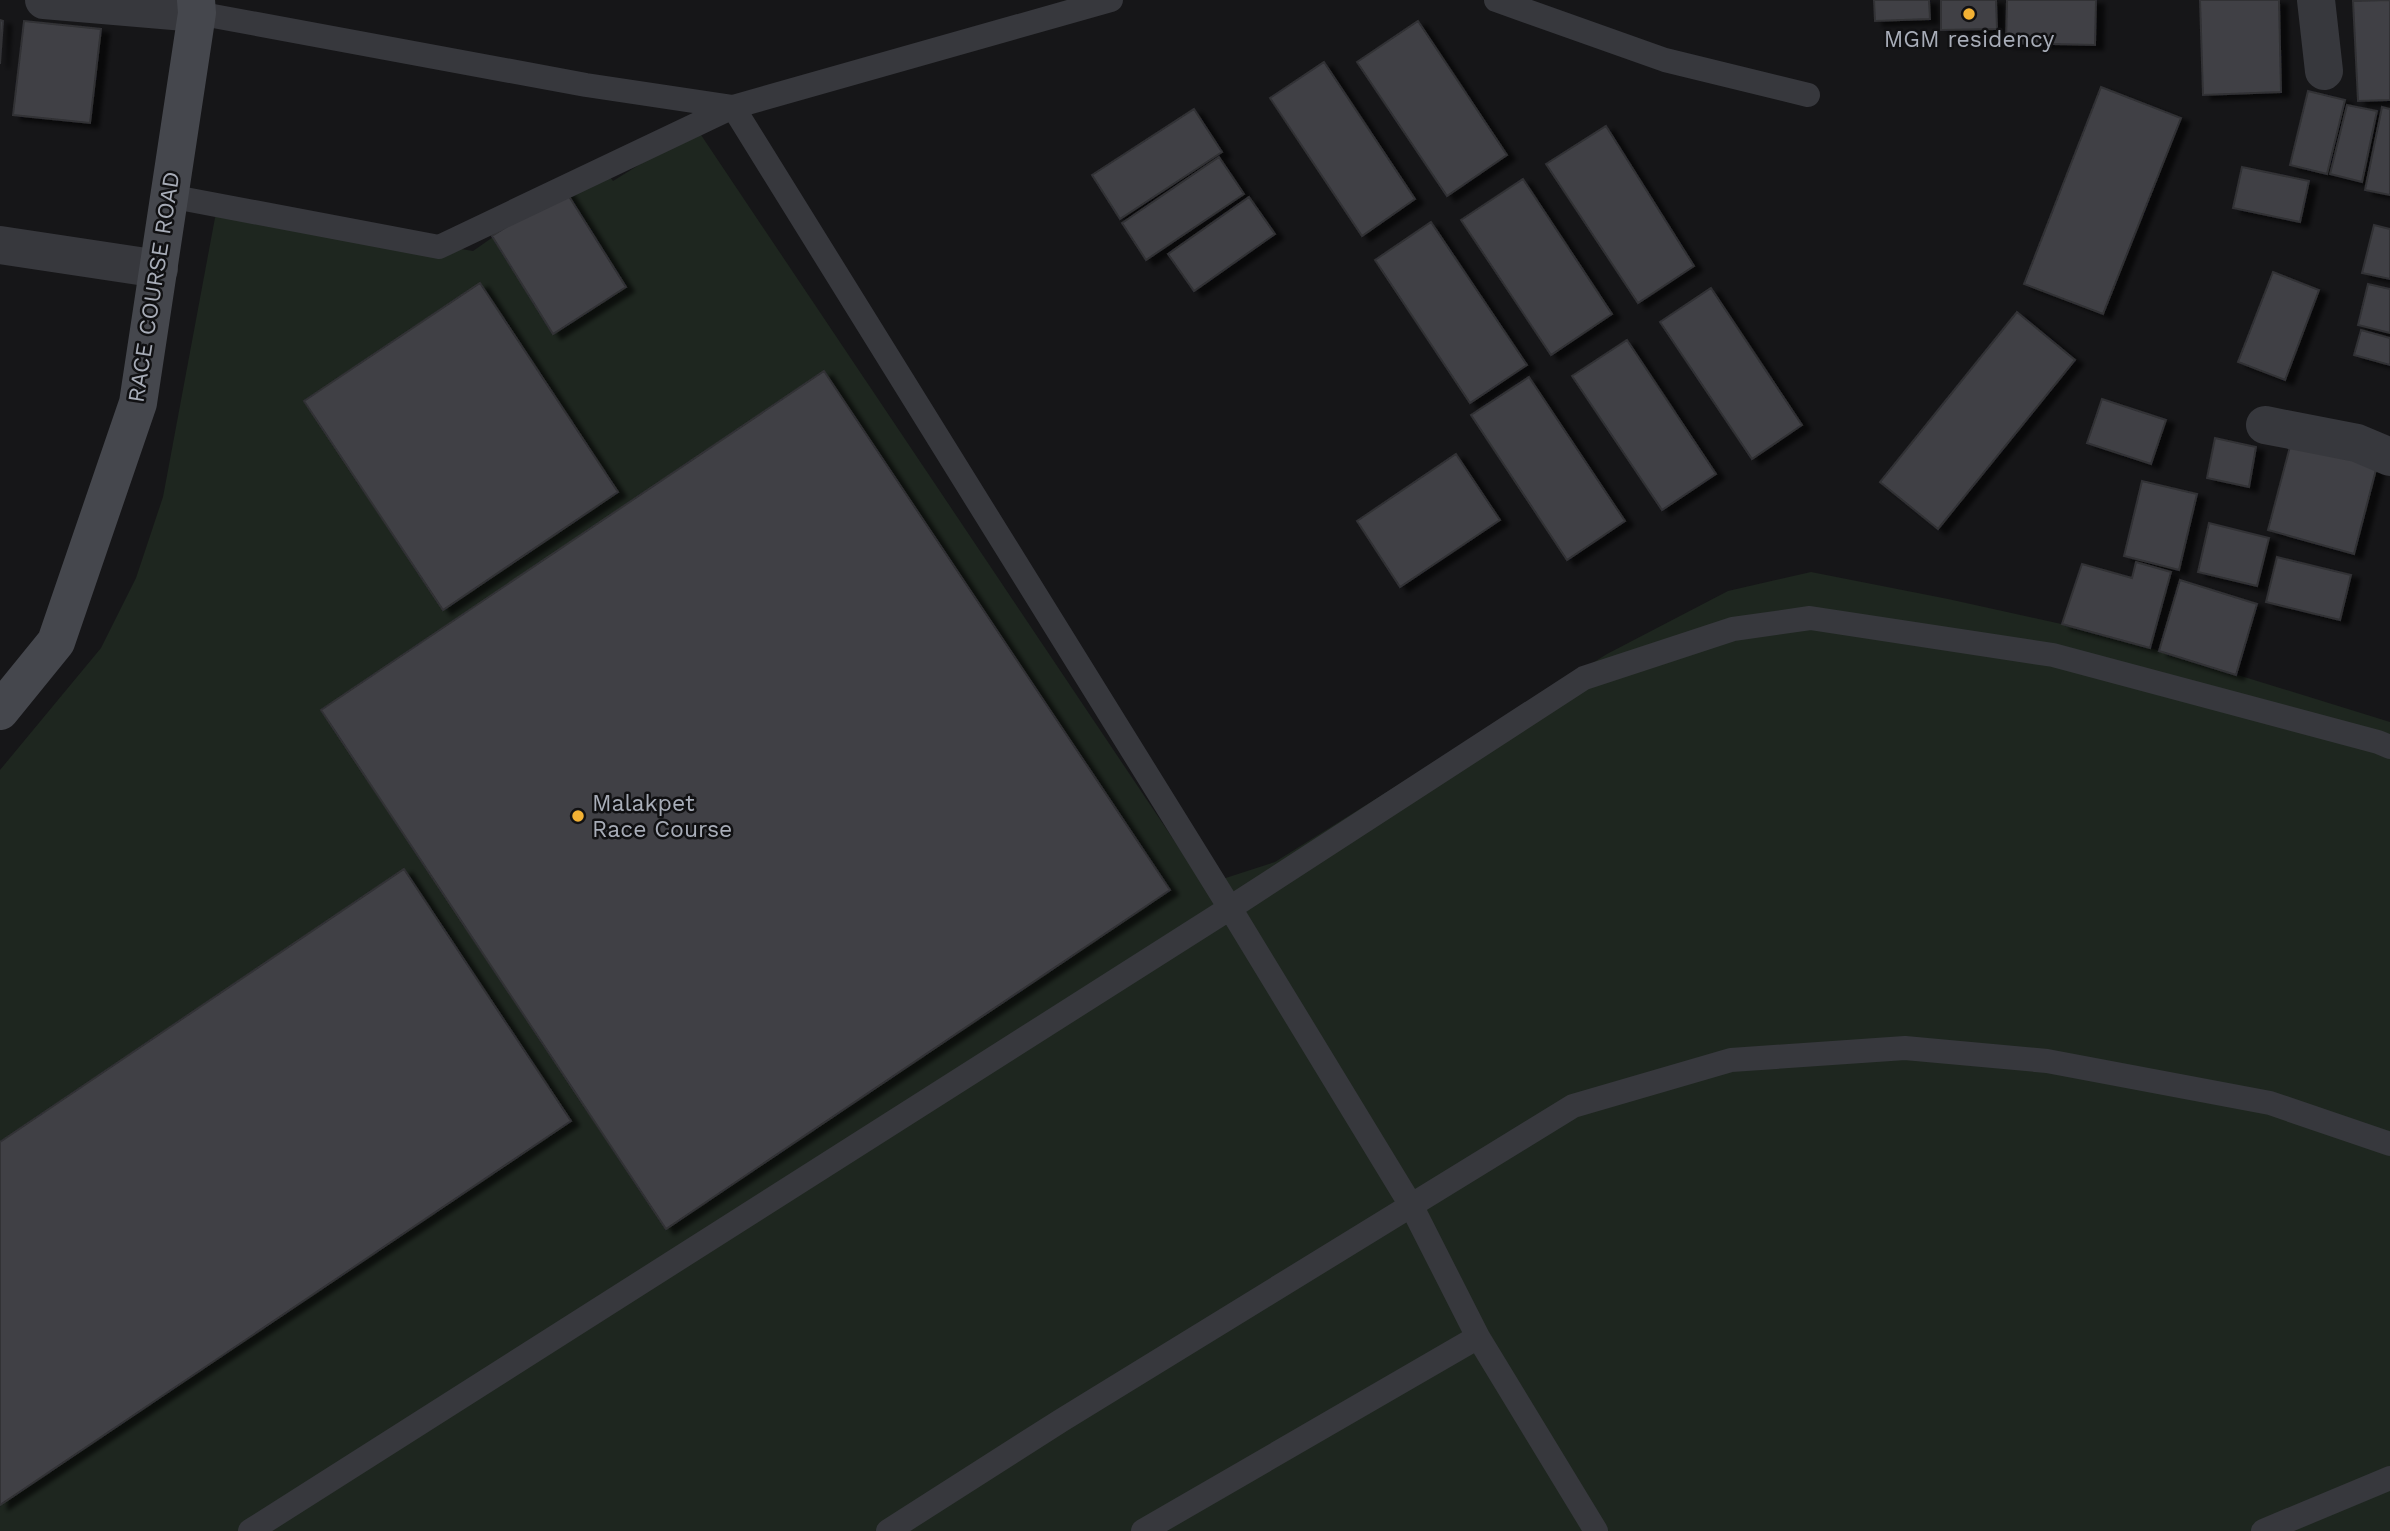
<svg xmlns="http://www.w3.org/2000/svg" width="2390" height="1531" font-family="'Work Sans',sans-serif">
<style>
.green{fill:#1e261f}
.building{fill:#404145;stroke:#303034;stroke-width:2;filter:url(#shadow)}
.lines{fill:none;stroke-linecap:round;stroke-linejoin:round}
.lane{stroke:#37383d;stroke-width:24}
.street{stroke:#37383d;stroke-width:38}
.secondary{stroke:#45474d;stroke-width:38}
.poi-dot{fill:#f2b134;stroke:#111113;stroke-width:2.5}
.labels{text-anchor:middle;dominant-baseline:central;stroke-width:5;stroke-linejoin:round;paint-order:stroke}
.poi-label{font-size:23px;fill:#a8adb8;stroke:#111113}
.street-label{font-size:23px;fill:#a8adb8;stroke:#111113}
</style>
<defs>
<filter id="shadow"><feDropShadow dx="8" dy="4.5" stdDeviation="2" flood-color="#0009"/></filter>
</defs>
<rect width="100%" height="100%" fill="#161618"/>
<path class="green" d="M 697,129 L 1204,885 L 1275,862 L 1607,654 L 1728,591 L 1811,572 L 1948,599 L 2102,633 L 2390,722 L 2390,1531 L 0,1531 L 0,770 L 101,648 L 136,578 L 163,497 L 217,207 L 473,251 L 599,163 L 613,181 Z"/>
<path class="building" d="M 1874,0 L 1929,0 L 1930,19 L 1875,21 Z
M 1941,0 L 1996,0 L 1997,29 L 1941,30 Z
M 2007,0 L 2096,0 L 2095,45 L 2006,43 Z
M 2200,0 L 2279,0 L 2281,92 L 2203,95 Z
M 2390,0 L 2390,100 L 2358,101 L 2353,1 Z
M 0,20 L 3,21 L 0,64 Z
M 24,21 L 101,29 L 90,123 L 13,115 Z
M 1418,21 L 1507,155 L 1447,196 L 1357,62 Z
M 1324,62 L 1415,199 L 1362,236 L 1270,98 Z
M 2101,87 L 2181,118 L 2103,314 L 2024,284 Z
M 2308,91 L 2345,100 L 2327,174 L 2290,165 Z
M 2347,105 L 2377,111 L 2362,182 L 2330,174 Z
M 2382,107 L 2390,109 L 2390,195 L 2365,190 Z
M 1194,109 L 1222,152 L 1120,219 L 1092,175 Z
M 1606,126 L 1694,266 L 1638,303 L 1546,164 Z
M 1219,157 L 1244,194 L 1146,260 L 1122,223 Z
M 2242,167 L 2309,181 L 2300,222 L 2233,208 Z
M 1523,179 L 1612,314 L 1551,355 L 1461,220 Z
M 565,190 L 626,287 L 553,334 L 492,236 Z
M 1249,197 L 1275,234 L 1194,291 L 1168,254 Z
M 1431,222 L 1527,365 L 1470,403 L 1375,260 Z
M 2374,225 L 2390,229 L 2390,279 L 2362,273 Z
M 2273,272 L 2319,290 L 2285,380 L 2238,362 Z
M 480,283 L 618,492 L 443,610 L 304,401 Z
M 2368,284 L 2390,289 L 2390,333 L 2358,325 Z
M 1711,288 L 1802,425 L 1752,459 L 1660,322 Z
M 2017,312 L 2075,360 L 1938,529 L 1880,482 Z
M 2361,330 L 2390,338 L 2390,365 L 2354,355 Z
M 1627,340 L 1716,474 L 1662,510 L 1572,376 Z
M 824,371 L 1170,890 L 666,1229 L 321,710 Z
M 1529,377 L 1625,521 L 1567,560 L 1471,415 Z
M 2102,399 L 2166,420 L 2151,464 L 2087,443 Z
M 2215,438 L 2256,447 L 2249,487 L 2207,478 Z
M 2292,439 L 2378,462 L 2354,554 L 2268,530 Z
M 1456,454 L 1500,520 L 1400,587 L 1357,521 Z
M 2142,481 L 2197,494 L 2179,570 L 2124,556 Z
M 2209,523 L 2269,538 L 2257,586 L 2198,572 Z
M 2277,557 L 2351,575 L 2340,620 L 2266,602 Z
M 2136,562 L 2171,572 L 2150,648 L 2062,624 L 2082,564 L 2132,578 Z
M 2180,580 L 2257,604 L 2236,675 L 2159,651 Z
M 404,869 L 571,1121 L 0,1505 L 0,1142 Z"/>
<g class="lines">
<path class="lane" d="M 1496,0 L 1665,60 L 1808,95
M 197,13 L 586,85 L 733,107 L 1230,908 L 1412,1207 L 1478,1337 L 1596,1531
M 169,196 L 439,247 L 733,107 L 1111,0
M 250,1531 L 1230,908 L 1584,678 L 1733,629 L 1810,618 L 2053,655 L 2378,742 L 2390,747
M 888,1531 L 1062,1420 L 1573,1106 L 1731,1060 L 1905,1048 L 2047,1061 L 2270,1103 L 2390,1144
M 1143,1531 L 1478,1337
M 2263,1531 L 2390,1478"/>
<path class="street" d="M 44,0 L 197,13
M 2316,0 L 2324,71
M 0,245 L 159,269
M 2265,425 L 2357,443 L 2390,457"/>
<path class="secondary" d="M 0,711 L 56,642 L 138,403 L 197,13 L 196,0"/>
</g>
<g class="poi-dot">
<circle cx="1969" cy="14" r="7"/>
<circle cx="578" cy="816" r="7"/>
</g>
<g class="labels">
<g class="poi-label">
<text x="1969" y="39">MGM residency</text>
<text x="592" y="803" text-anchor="start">Malakpet<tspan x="592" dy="26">Race Course</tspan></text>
</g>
<g class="street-label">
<text transform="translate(154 287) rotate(-81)">RACE COURSE ROAD</text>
</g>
</g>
</svg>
